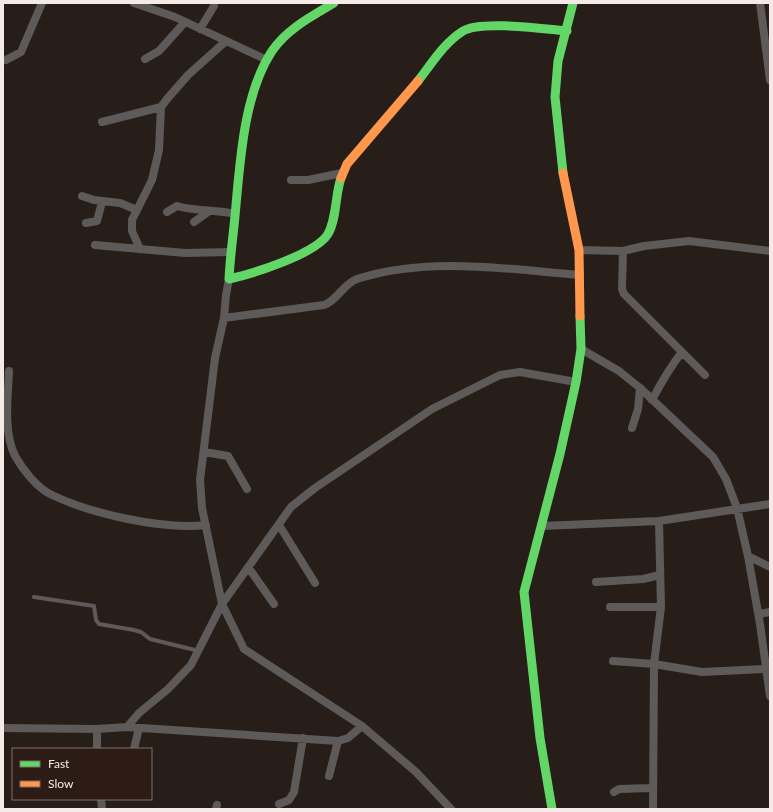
<svg xmlns="http://www.w3.org/2000/svg" width="773" height="812" font-family="Lato,sans-serif">
<style>
.lines{fill:none;stroke-linecap:round;stroke-linejoin:round}
.lane{stroke:#5e5a59;stroke-width:4}
.street{stroke:#5e5a59;stroke-width:8}
.fast{stroke:#63d668;stroke-width:9}
.slow{stroke:#ff974d;stroke-width:9}
</style>
<rect width="100%" height="100%" fill="#271e1a"/>
<g class="lines">
<path class="lane" d="M 34,597 L 94,606 L 96,620 L 99,624 L 134,630 L 141,632 L 150,639 L 199,651"/>
<path class="street" d="M 134,3 L 175,17 L 267,60
M 760,3 L 770,80
M 200,29 L 214,6
M 145,59 L 159,51 L 185,22
M 6,60 L 21,52 L 42,3
M 102,122 L 161,107
M 291,180 L 308,180 L 342,173
M 82,196 L 94,200 L 120,203 L 137,210
M 167,212 L 177,206 C 197,212 216,209 235,214
M 194,222 L 208,212
M 86,223 L 97,221 L 102,202
M 95,245 L 185,253 L 231,252
M 140,249 L 132,231 L 132,220 L 152,180 L 159,150 L 161,107 L 167,99 L 188,75 L 226,41
M 579,250 L 623,251 L 644,246 L 689,241 L 770,251
M 623,251 L 622,289 L 624,294 L 705,375
M 229,279 L 226,295 L 224,318 L 215,358 L 200,480 L 202,508 L 222,604 L 244,649 L 362,726 L 416,772 L 451,809
M 224,318 L 324,305 C 338,300 343,284 357,279 C 427,256 507,269 580,275
M 581,349 L 619,371 L 640,388 L 713,457 L 726,479 L 737,508 L 748,556 L 760,624 L 770,696
M 9,371 C 8,397 3,431 15,456 C 23,470 37,488 52,495 C 92,514 163,530 206,525
M 652,400 C 661,383 670,367 682,352
M 632,428 L 638,409 L 640,388
M 204,452 L 228,456 L 247,489
M 279,525 L 315,583
M 542,526 L 659,521 L 770,504
M 748,556 L 770,567
M 248,567 L 274,604
M 596,582 L 643,579 L 660,575
M 610,607 L 661,607
M 759,614 L 770,612
M 613,661 L 654,664 L 702,672 L 766,669
M 127,727 L 338,741 L 348,738 L 362,726
M 3,728 L 97,729 L 127,727 L 139,713 L 168,689 L 191,665 L 222,604 L 291,507 L 315,488 L 432,409 L 500,375 L 520,372 L 576,382
M 97,729 L 97,749
M 134,749 L 139,728
M 329,776 L 338,741
M 614,792 L 619,789 L 652,788
M 101,799 L 102,809
M 279,804 L 289,800 L 294,792 L 303,738
M 216,809 L 217,805
M 653,809 L 654,664 L 661,607 L 659,521"/>
<path class="fast" d="M 334,3 C 312,16 287,29 272,51 C 243,95 240,164 235,216 C 233,237 230,258 229,279 C 252,274 316,254 328,234 C 337,218 335,195 341,178
M 418,81 C 432,63 444,43 463,31 C 480,20 545,29 567,31
M 563,173 L 555,97 L 558,61 L 573,3
M 552,809 L 540,738 L 524,592 L 560,454 L 576,382 L 581,349 L 580,316"/>
<path class="slow" d="M 563,173 L 579,250 L 580,316
M 341,178 L 347,164 L 418,81"/>
</g>
<rect width="773" height="812" fill="none" stroke="#f5eae5" stroke-width="8"/>
<rect x="12" y="748" width="140" height="52" fill="#2c1c15" stroke="#7c6e68"/>
<rect x="20" y="761" width="20" height="6" fill="#63d668" stroke="#7c6e68"/>
<text x="48" y="768" font-size="12" fill="#f5eae5">Fast</text>
<rect x="20" y="781" width="20" height="6" fill="#ff974d" stroke="#7c6e68"/>
<text x="48" y="788" font-size="12" fill="#f5eae5">Slow</text>
</svg>
